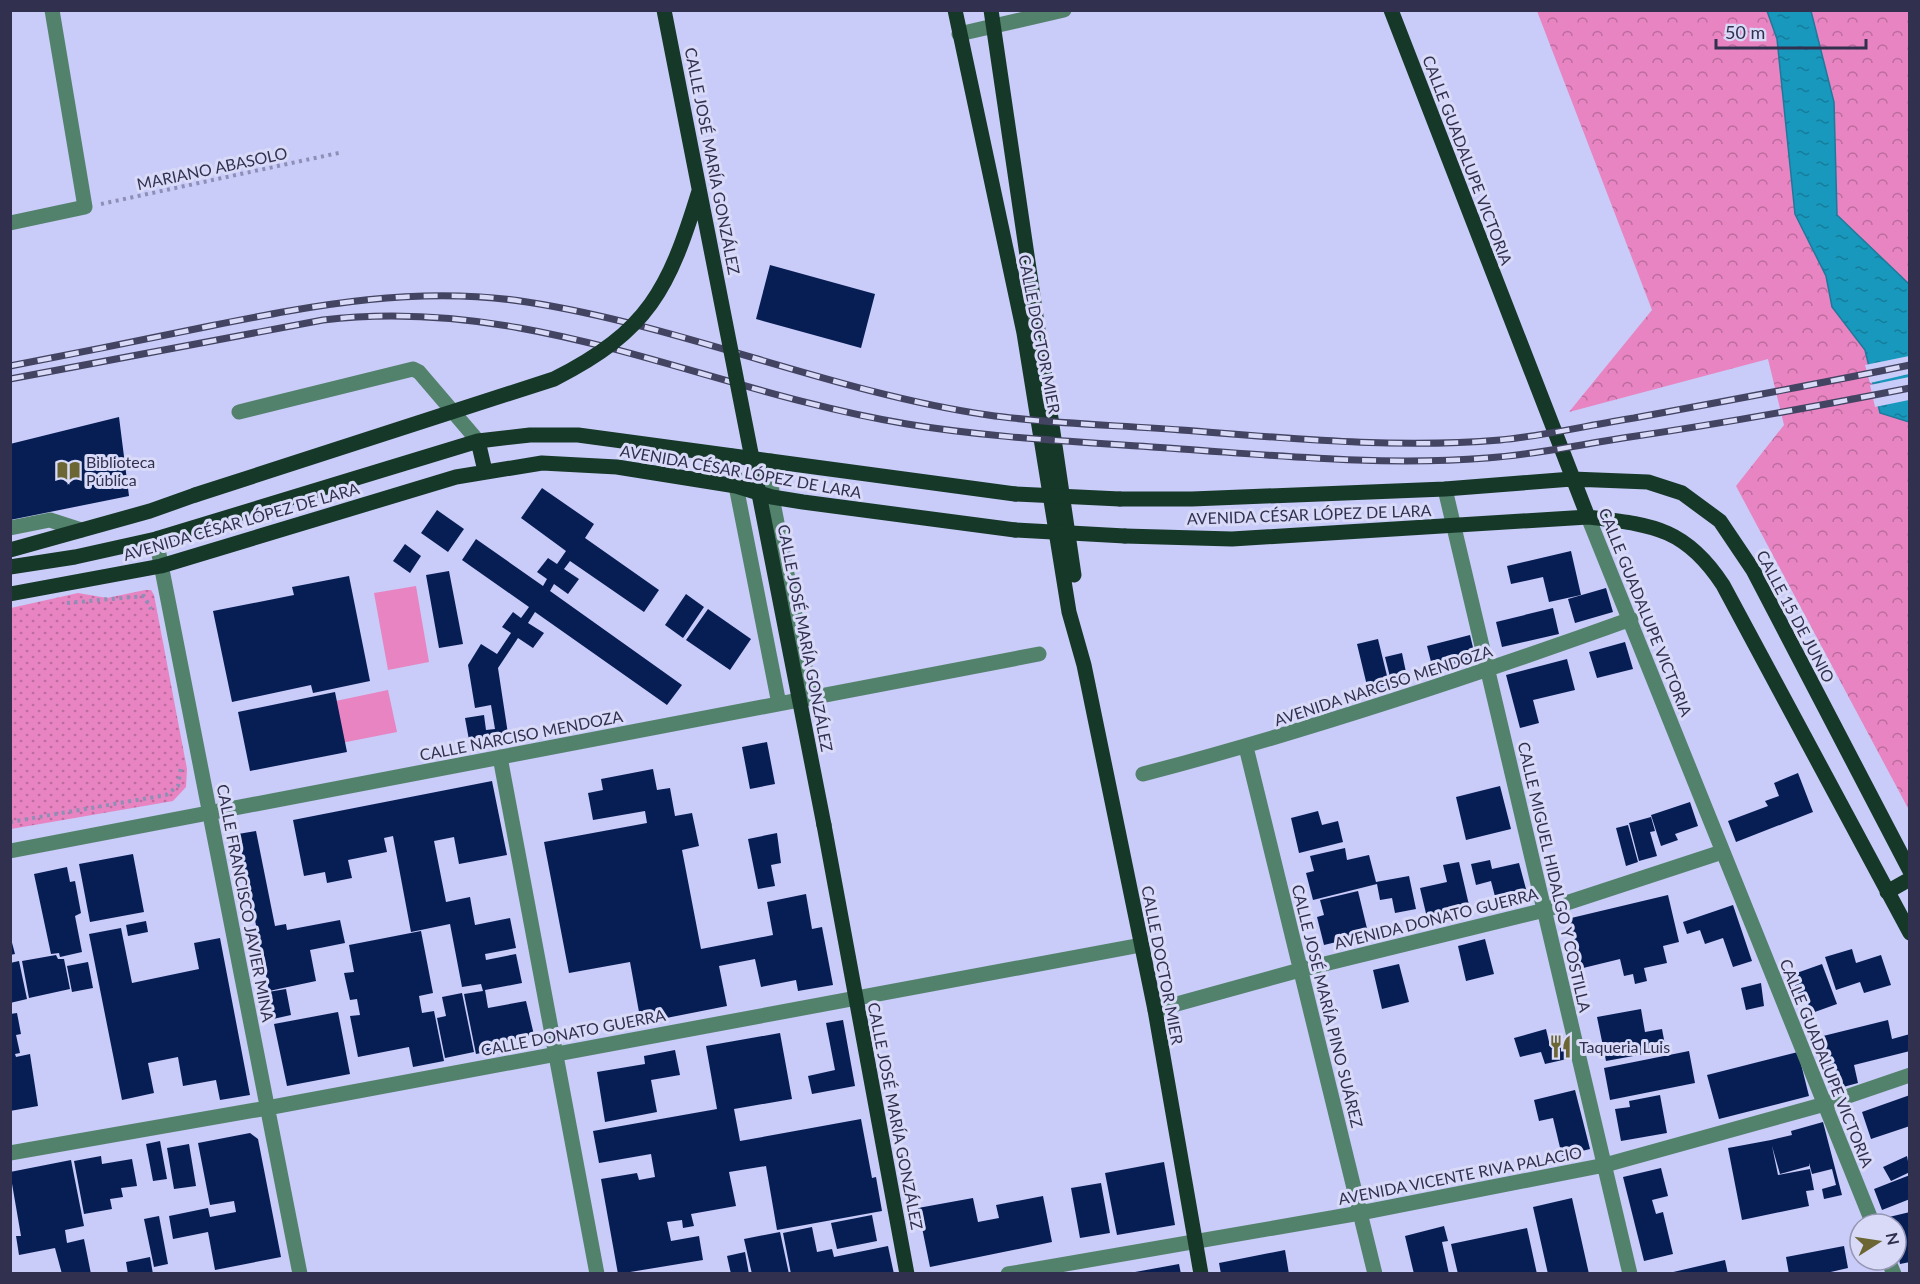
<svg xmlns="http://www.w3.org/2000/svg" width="1920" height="1284" font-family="Lato,sans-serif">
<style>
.forest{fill:url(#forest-crowns)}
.park{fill:url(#park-dots)}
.pitch{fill:#e784c1}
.water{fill:url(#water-ripples);stroke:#1f799b;stroke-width:1.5}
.pier{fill:#c9cbf8}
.building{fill:#071e55}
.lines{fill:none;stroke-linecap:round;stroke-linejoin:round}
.path{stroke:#8e8fb6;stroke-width:4;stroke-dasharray:3 4.5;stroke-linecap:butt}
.minor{stroke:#52826c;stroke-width:15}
.major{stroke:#163829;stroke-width:15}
.rail-casing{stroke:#434362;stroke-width:7}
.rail{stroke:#d8daf8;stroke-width:4.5;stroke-dasharray:14;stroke-linecap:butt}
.major-bridge{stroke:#163829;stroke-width:15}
.labels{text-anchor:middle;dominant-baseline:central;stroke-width:6;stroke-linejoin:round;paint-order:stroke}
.street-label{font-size:16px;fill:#31304e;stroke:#d8daf8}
.poi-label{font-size:16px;fill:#31304e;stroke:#d8daf8;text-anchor:start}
</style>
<defs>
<pattern id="forest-crowns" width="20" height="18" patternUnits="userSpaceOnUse" patternTransform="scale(1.5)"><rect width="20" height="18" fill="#e784c1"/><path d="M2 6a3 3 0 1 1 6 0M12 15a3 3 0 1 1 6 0" fill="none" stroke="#bc6c9f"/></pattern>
<pattern id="park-dots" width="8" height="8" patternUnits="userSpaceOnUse" patternTransform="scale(1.5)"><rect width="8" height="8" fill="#e784c1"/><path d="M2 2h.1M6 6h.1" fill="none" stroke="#bc6c9f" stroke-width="1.8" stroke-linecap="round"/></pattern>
<pattern id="water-ripples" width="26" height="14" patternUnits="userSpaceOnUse" patternTransform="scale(1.5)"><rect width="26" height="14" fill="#1798bc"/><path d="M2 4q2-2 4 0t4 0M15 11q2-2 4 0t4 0" fill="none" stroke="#157c9b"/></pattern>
</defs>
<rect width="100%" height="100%" fill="#c9cbf8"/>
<path class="forest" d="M 1537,11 L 1767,11 L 1777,39 L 1795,214 L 1826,276 L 1832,307 L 1865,350 L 1880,413 L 1909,422 L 1909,810 L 1736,486 L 1784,425 L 1768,359 L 1569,412 L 1652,310 Z
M 1811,11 L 1909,11 L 1909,284 L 1837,215 L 1834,102 Z"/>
<path class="park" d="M 145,590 L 151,590 L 154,595 L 187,769 L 186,787 L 173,801 L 11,829 L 11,608 L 78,593 L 107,598 Z"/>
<path class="pitch" d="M 416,586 L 429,662 L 388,670 L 374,593 Z
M 388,690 L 397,732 L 321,747 L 312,706 Z"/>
<path class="water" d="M 1767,11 L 1811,11 L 1834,102 L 1837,215 L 1909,284 L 1909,422 L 1880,413 L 1865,350 L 1832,307 L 1826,276 L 1795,214 L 1777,39 Z"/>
<path class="pier" d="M 1909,356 L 1909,374 L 1870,383 L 1865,365 Z
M 1909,377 L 1909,400 L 1875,407 L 1870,385 Z"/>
<path class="building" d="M 770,265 L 875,294 L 861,348 L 756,319 Z
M 119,417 L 129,496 L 10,520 L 10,444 Z
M 542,488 L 594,524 L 585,538 L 659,590 L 644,612 L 570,561 L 564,569 L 579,579 L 568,594 L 554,584 L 550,591 L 682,685 L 667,705 L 535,612 L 528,623 L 544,633 L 533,648 L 518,638 L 498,668 L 508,734 L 469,740 L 465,718 L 484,715 L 486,730 L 495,729 L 491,705 L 475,708 L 468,665 L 481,644 L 497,654 L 511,633 L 502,627 L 513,612 L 521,618 L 529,607 L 462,560 L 476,539 L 543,586 L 547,579 L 537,572 L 548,558 L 557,564 L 566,551 L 521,518 Z
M 437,510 L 464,529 L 448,552 L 421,533 Z
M 405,544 L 421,556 L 410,573 L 393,561 Z
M 1571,551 L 1581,595 L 1549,602 L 1543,577 L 1511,584 L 1507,566 Z
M 449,571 L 463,644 L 439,648 L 426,575 Z
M 349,576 L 370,681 L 313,693 L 311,685 L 232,702 L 213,611 L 294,595 L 292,587 Z
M 1606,588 L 1613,612 L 1575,623 L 1568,599 Z
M 686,594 L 704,607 L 683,638 L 665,625 Z
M 1553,608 L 1559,634 L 1502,647 L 1496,622 Z
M 708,609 L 751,639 L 730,670 L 686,640 Z
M 1470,635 L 1476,660 L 1433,670 L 1427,646 Z
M 1378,639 L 1389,684 L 1368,690 L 1357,644 Z
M 1625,642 L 1633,669 L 1597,678 L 1589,652 Z
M 1402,653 L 1407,677 L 1391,681 L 1385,657 Z
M 1567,659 L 1575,690 L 1533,700 L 1539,723 L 1520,728 L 1506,675 Z
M 335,692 L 347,752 L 250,771 L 238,712 Z
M 767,742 L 775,784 L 750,789 L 742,747 Z
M 653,769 L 657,790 L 670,788 L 675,816 L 692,813 L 699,846 L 682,850 L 701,949 L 773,935 L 767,902 L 806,894 L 812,929 L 822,927 L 833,985 L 798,991 L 796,980 L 761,987 L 755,959 L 719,966 L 727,1006 L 641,1023 L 630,962 L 569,973 L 544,842 L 647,823 L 645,811 L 593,820 L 588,793 L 603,790 L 601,779 Z
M 1798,773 L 1813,812 L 1736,842 L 1728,821 L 1768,806 L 1765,801 L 1779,796 L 1774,783 Z
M 492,781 L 507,855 L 459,864 L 454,837 L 434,841 L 446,902 L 470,897 L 475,925 L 510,918 L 516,948 L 485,954 L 486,960 L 516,954 L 522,983 L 485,990 L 488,1008 L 526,1001 L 534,1035 L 493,1043 L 494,1050 L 476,1054 L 464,994 L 483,991 L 481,984 L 462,987 L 450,924 L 411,932 L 393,836 L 384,838 L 387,852 L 348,860 L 352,878 L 327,883 L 325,872 L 304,876 L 293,820 Z
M 1500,786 L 1511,829 L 1466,840 L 1456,797 Z
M 1690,802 L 1698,826 L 1675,834 L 1678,840 L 1661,846 L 1651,815 Z
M 1318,811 L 1322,825 L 1338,821 L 1343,842 L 1299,853 L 1291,818 Z
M 1651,817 L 1655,831 L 1650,832 L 1657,856 L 1639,861 L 1629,823 Z
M 1628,825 L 1638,862 L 1626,866 L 1616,828 Z
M 256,831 L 275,926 L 286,924 L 287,930 L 340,920 L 345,943 L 310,950 L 316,981 L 269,991 L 238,834 Z
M 777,833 L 781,863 L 771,865 L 775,886 L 758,889 L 748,839 Z
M 1345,848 L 1347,860 L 1369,855 L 1376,882 L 1409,876 L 1416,909 L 1395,913 L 1392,898 L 1380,900 L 1377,884 L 1313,900 L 1306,873 L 1314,871 L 1310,856 Z
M 133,854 L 144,912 L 90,922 L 79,864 Z
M 1490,860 L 1492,869 L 1519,863 L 1529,900 L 1498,908 L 1491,881 L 1476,885 L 1471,864 Z
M 1459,862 L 1469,905 L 1453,909 L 1455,916 L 1428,922 L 1420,888 L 1447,882 L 1443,865 Z
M 67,867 L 70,882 L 75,881 L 81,913 L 75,916 L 82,952 L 60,957 L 59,953 L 51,954 L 34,874 Z
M 1358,891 L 1370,941 L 1351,946 L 1349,939 L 1324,945 L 1317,917 L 1324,915 L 1320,900 Z
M 1668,895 L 1679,942 L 1663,946 L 1667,963 L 1644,968 L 1647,981 L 1635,984 L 1633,974 L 1624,976 L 1620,959 L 1579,969 L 1567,919 Z
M 1733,905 L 1752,961 L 1733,967 L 1723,938 L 1705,944 L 1700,930 L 1687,934 L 1683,922 Z
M 146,921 L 148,932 L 128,936 L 126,925 Z
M 121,928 L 132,983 L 199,969 L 194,943 L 220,938 L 250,1095 L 220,1100 L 216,1080 L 183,1086 L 178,1057 L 148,1063 L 154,1093 L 122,1100 L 89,934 Z
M 421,931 L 433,993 L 419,996 L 422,1013 L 434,1011 L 444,1061 L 413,1067 L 409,1047 L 358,1057 L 350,1016 L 360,1015 L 357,999 L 350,1000 L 344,973 L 354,972 L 349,945 Z
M 10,935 L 15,954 L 10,955 Z
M 1485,939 L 1494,974 L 1466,981 L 1458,946 Z
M 1852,949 L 1856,963 L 1881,955 L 1891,985 L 1864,993 L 1860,982 L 1836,990 L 1825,957 Z
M 56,955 L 58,959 L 64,959 L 70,989 L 29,998 L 22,961 Z
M 19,961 L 27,999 L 10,1003 L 10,963 Z
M 88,962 L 93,988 L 72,992 L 67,966 Z
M 1399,964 L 1409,1002 L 1382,1009 L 1373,970 Z
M 1822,964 L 1837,1004 L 1812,1013 L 1806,999 L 1801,1001 L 1791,975 Z
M 1761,983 L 1764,1006 L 1746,1010 L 1741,988 Z
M 286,989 L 291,1015 L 273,1019 L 268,992 Z
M 462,993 L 474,1052 L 445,1058 L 437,1018 L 446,1016 L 442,997 Z
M 1641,1009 L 1645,1032 L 1662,1029 L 1666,1050 L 1606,1061 L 1597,1017 Z
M 338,1012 L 350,1074 L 287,1086 L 274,1024 Z
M 17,1013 L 21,1034 L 16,1035 L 20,1053 L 15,1054 L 16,1057 L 30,1054 L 38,1106 L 10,1111 L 10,1014 Z
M 843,1020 L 855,1086 L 812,1094 L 808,1076 L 835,1070 L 826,1023 Z
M 1888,1020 L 1892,1039 L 1910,1034 L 1910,1051 L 1854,1065 L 1858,1083 L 1832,1090 L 1819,1037 Z
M 1546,1029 L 1550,1046 L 1563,1043 L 1567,1059 L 1545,1064 L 1541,1052 L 1520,1057 L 1514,1038 Z
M 780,1033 L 792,1099 L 734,1109 L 740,1141 L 861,1119 L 872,1178 L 876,1177 L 882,1211 L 777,1230 L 766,1166 L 729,1172 L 736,1206 L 691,1214 L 694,1226 L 683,1228 L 682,1220 L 667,1222 L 671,1241 L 699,1236 L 703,1260 L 618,1274 L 601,1179 L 637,1173 L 639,1180 L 655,1177 L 651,1154 L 599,1163 L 593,1131 L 717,1109 L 706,1046 Z
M 675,1050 L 680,1075 L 651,1080 L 657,1112 L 605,1122 L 597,1072 L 645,1064 L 644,1056 Z
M 1689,1051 L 1695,1083 L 1610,1100 L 1604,1068 Z
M 1798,1052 L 1809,1096 L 1719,1119 L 1707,1075 Z
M 1575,1090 L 1590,1149 L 1562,1156 L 1553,1118 L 1539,1121 L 1534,1100 Z
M 1660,1095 L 1667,1133 L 1621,1141 L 1615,1109 L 1630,1107 L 1629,1101 Z
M 1910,1095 L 1910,1126 L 1871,1139 L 1862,1112 Z
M 1823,1122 L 1842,1195 L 1824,1199 L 1822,1189 L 1836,1185 L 1832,1169 L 1812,1174 L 1809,1163 L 1809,1166 L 1780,1174 L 1772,1146 L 1778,1175 L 1810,1169 L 1814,1190 L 1806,1191 L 1809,1206 L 1742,1220 L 1728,1148 L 1771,1140 L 1792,1135 L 1791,1131 Z
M 250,1133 L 258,1139 L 281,1257 L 215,1270 L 208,1232 L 173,1239 L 169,1216 L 208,1208 L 210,1217 L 236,1212 L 234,1201 L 210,1205 L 198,1143 Z
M 160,1141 L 167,1179 L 153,1181 L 146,1144 Z
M 189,1144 L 196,1186 L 174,1189 L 167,1148 Z
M 101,1156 L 102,1164 L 132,1159 L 137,1186 L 121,1188 L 123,1197 L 110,1199 L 112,1209 L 84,1214 L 74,1161 Z
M 1907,1156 L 1910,1172 L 1891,1181 L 1883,1167 Z
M 71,1160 L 84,1226 L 65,1230 L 67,1243 L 84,1239 L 91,1274 L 62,1274 L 55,1248 L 19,1255 L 16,1236 L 21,1236 L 10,1172 Z
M 1164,1162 L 1175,1225 L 1117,1235 L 1105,1173 Z
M 1661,1168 L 1668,1196 L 1652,1200 L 1656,1214 L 1663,1212 L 1673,1254 L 1644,1261 L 1623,1177 Z
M 1910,1175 L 1910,1199 L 1882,1210 L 1874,1189 Z
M 1101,1183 L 1110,1233 L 1080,1238 L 1071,1188 Z
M 1043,1196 L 1052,1242 L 930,1267 L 918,1208 L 973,1198 L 978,1222 L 999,1218 L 996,1205 Z
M 1572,1198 L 1589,1274 L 1548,1274 L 1533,1207 Z
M 1910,1212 L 1910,1262 L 1900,1264 L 1896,1246 L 1896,1224 L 1891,1224 L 1889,1217 Z
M 872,1215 L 877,1241 L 837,1249 L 831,1223 Z
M 159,1216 L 168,1264 L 154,1267 L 144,1219 Z
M 1444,1226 L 1448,1241 L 1442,1242 L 1449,1274 L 1414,1274 L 1405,1236 Z
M 812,1227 L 817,1252 L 832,1249 L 834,1257 L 888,1246 L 894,1274 L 791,1274 L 783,1233 Z
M 1527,1228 L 1537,1274 L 1458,1274 L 1451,1244 Z
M 780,1232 L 789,1274 L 752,1274 L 744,1239 Z
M 1844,1246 L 1848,1268 L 1822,1274 L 1789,1274 L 1786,1257 Z
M 1285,1250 L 1289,1274 L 1221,1274 L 1219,1263 Z
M 745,1252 L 749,1274 L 731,1274 L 727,1256 Z
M 150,1257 L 153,1274 L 128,1274 L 126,1262 Z
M 1725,1260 L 1728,1274 L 1669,1274 L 1669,1273 Z
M 1179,1264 L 1181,1274 L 1135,1274 L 1135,1272 Z"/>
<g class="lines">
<path class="path" d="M 101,204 L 343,152
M 67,603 L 144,596 L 151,609
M 10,822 L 166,795 L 178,786 L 181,767"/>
<path class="minor" d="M 959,34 L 1064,10
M 10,223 L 85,207 L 52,10
M 239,412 L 413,369 L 419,372 L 478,441
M 732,456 L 736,486 L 779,704
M 771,461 L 772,497 L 811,697
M 1445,489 L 1630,1274
M 1588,517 L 1873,1224
M 10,528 L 50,520 L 81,530
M 156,539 L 300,1274
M 1246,747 L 1375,1274
M 500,757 L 597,1274
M 1143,774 C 1308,731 1470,677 1631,619
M 10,851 L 1039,654
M 1155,1010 L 1300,970 L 1545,910 L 1722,852
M 10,1153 L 267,1108 L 1141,945
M 1888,1260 L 1894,1274
M 1008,1274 L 1360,1213 L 1605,1165 L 1825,1104 L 1910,1075"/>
<path class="major" d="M 955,10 L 1024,333 L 1069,612 L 1084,665 L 1155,1010 L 1201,1274
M 991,10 L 1074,575
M 1391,10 L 1588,517
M 478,441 L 485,471
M 1120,499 L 1192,499 L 1445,489 L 1572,479 L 1648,482 L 1682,493 L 1720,521 L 1753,570 L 1910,871
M 1125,536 L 1232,539 L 1588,517 C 1652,525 1685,527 1723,585 L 1910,933
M 10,550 L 150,511 L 195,495
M 10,567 L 75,557 L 156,539 L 478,441 L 530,435 L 578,435 L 1015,494
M 10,594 L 161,566 L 456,477 L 542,463 L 617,467 L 736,486 L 772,497 L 803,502 L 1015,530
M 824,825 L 907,1274
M 1887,892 L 1910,879"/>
<defs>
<path id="rail" d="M 10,366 C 77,353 143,340 210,326 C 315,305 419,285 527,302 C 683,326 831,392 988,415 C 1051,424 1117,425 1181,430 C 1287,438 1393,449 1500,440 C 1544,436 1589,425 1634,418 C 1726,401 1818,384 1910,365
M 10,379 L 323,320 C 532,295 707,391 907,424 C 997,439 1090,442 1181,449 C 1283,456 1385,466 1487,458 C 1533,455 1578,445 1623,438 C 1719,424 1814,407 1910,388"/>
</defs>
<use href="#rail" class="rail-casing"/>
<use href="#rail" class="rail"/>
<path class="major-bridge" d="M 664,10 L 824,825
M 1015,494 L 1120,499
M 195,495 L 554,379 C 649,331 669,289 699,191
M 1015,530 L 1125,536"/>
</g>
<defs>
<symbol id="library-bare" viewBox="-9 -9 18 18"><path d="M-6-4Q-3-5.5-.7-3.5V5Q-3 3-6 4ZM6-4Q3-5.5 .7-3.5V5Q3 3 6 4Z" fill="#6b6633" stroke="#d8daf8" stroke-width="2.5" paint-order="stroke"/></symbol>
<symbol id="restaurant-bare" viewBox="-9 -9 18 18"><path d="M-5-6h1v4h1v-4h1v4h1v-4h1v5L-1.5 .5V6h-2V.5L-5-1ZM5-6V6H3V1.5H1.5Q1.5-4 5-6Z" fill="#6b6633" stroke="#d8daf8" stroke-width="2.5" paint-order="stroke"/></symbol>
</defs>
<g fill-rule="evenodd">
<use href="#library-bare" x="52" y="454" width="33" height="33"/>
<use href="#restaurant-bare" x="1544" y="1030" width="33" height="33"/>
</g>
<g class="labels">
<g class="street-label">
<text transform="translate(1468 160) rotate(69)">CALLE GUADALUPE VICTORIA</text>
<text transform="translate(713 161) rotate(79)">CALLE JOSÉ MARÍA GONZÁLEZ</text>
<text transform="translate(212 168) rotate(-12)">MARIANO ABASOLO</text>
<text transform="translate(1040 334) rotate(79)">CALLE DOCTOR MIER</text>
<text transform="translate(741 471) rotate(10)">AVENIDA CÉSAR LÓPEZ DE LARA</text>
<text transform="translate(1309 514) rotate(-2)">AVENIDA CÉSAR LÓPEZ DE LARA</text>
<text transform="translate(241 521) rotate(-16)">AVENIDA CÉSAR LÓPEZ DE LARA</text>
<text transform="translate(1646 612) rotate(68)">CALLE GUADALUPE VICTORIA</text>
<text transform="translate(1796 616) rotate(62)">CALLE 15 DE JUNIO</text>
<text transform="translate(806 638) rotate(79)">CALLE JOSÉ MARÍA GONZÁLEZ</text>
<text transform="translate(1383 685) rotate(-18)">AVENIDA NARCISO MENDOZA</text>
<text transform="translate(521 735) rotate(-11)">CALLE NARCISO MENDOZA</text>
<text transform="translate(1555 877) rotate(77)">CALLE MIGUEL HIDALGO Y COSTILLA</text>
<text transform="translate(246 903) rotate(79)">CALLE FRANCISCO JAVIER MINA</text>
<text transform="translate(1436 918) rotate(-14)">AVENIDA DONATO GUERRA</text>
<text transform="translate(1163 965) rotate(79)">CALLE DOCTOR MIER</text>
<text transform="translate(1328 1006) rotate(76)">CALLE JOSÉ MARÍA PINO SUÁREZ</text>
<text transform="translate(573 1032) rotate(-11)">CALLE DONATO GUERRA</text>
<text transform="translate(1827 1063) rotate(68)">CALLE GUADALUPE VICTORIA</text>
<text transform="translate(896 1116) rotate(79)">CALLE JOSÉ MARÍA GONZÁLEZ</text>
<text transform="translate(1460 1175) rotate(-11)">AVENIDA VICENTE RIVA PALACIO</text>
</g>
<g class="poi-label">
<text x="86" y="461">Biblioteca<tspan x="86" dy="18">Pública</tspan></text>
<text x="1579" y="1046">Taqueria Luis</text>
</g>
</g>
<rect width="1920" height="1284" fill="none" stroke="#31304e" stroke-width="24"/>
<g transform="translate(1878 1242) rotate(78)"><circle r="28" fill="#d8daf8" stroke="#9596b4" stroke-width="1.5"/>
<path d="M0-4.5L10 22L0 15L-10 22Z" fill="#6b6633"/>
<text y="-9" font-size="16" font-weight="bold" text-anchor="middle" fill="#31304e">N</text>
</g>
<path d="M1716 39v9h150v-9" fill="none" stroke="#31304e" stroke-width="3"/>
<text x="1725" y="39" font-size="18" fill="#31304e" stroke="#d8daf8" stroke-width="4.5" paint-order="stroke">50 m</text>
</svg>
